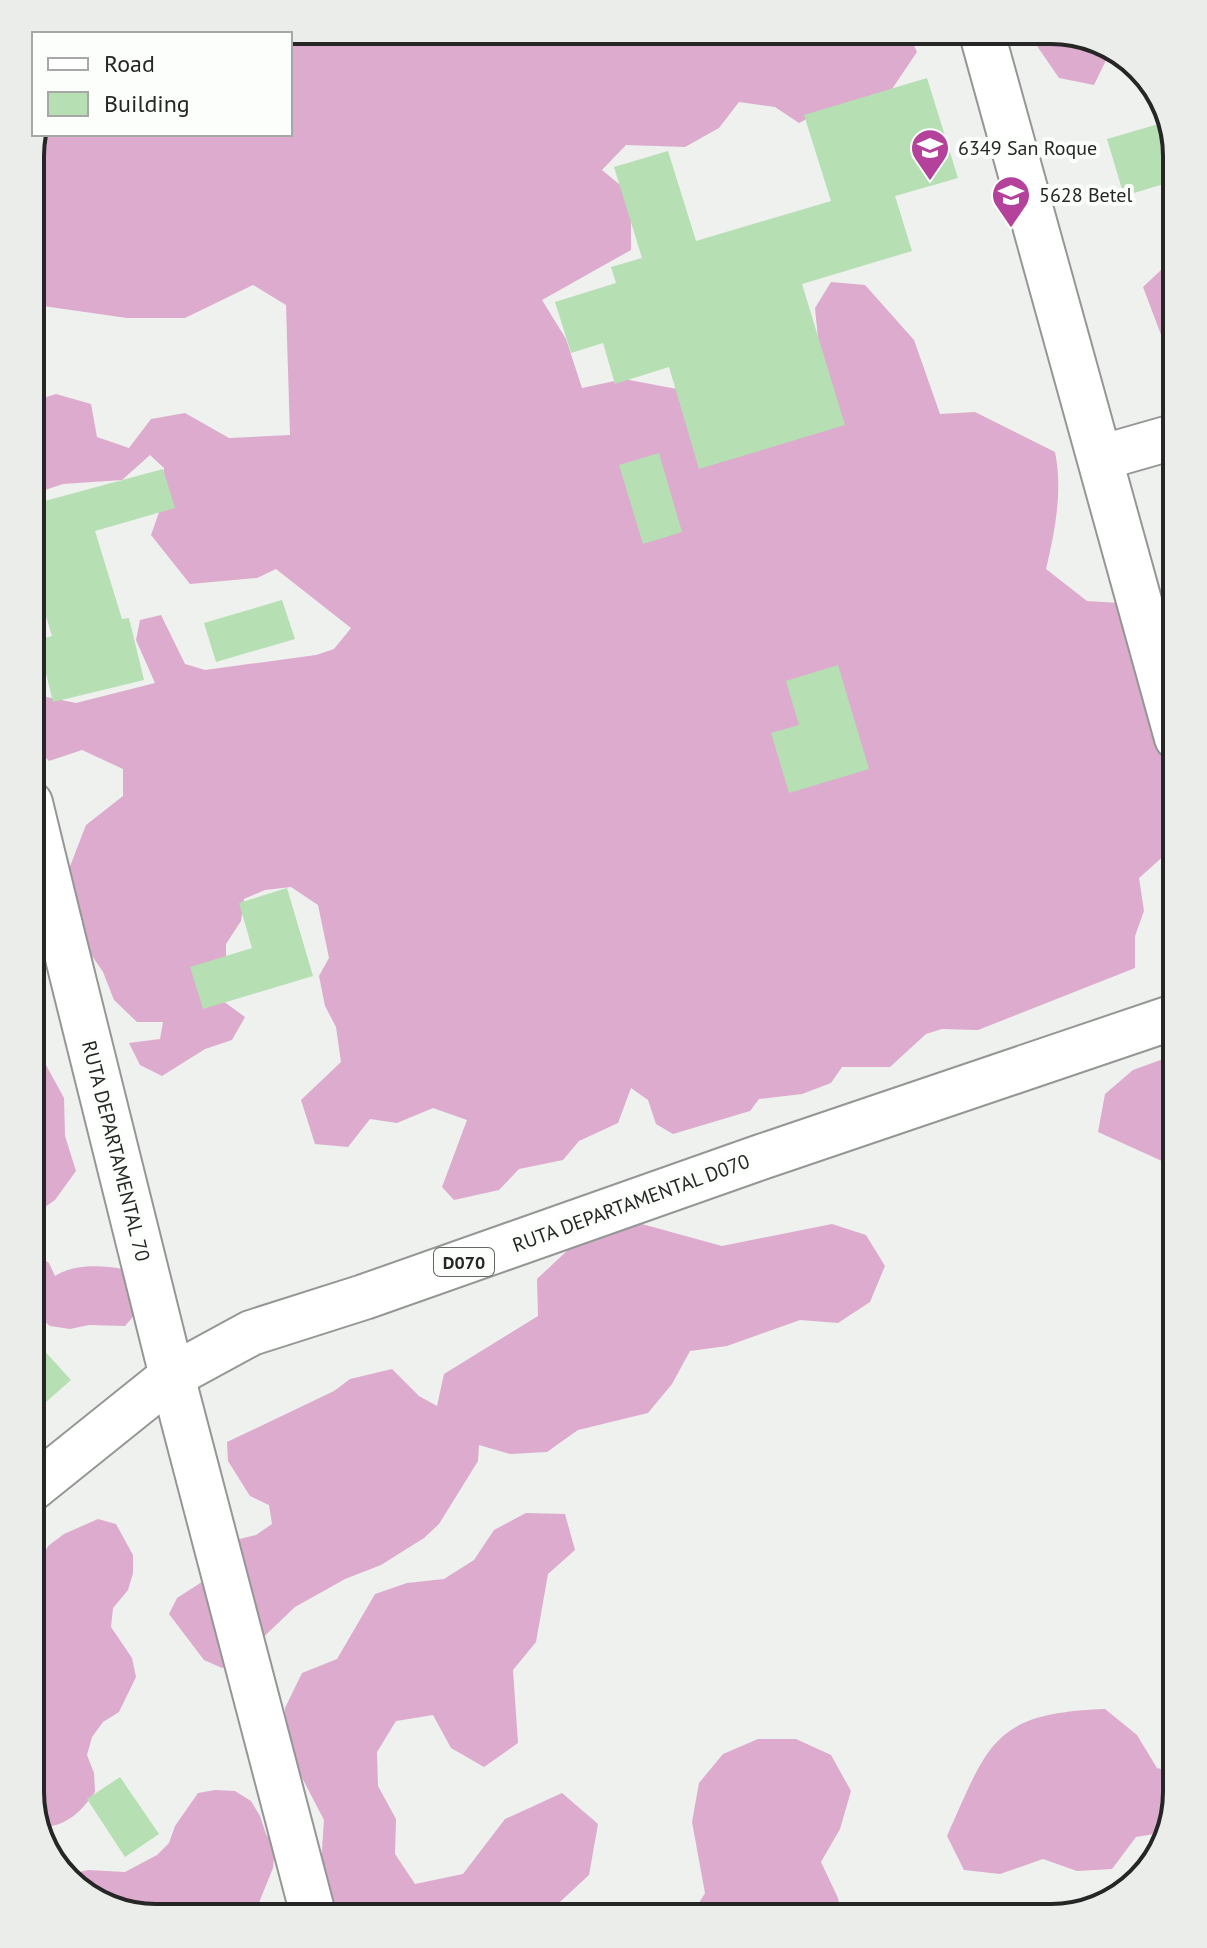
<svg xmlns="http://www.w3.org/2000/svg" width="1207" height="1948" font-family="'PT Sans',sans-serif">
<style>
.forest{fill:#ddabcd}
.building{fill:#b6dfb3}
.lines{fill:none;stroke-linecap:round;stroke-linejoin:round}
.minor-casing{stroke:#949794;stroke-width:48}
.major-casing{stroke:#949794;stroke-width:48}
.minor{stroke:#fff;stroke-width:44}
.major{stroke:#fff;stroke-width:44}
.labels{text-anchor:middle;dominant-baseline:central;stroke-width:8;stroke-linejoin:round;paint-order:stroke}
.shield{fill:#fbfefb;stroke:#656765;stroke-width:2}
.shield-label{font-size:18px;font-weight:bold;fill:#252625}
.poi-label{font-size:20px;fill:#252625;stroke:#fbfefb;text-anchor:start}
.street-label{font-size:20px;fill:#252625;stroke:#fbfefb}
.rim{fill:none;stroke:#252625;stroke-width:4}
</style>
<rect width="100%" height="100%" fill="#eef1ee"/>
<path class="forest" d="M 156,30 L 907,30 L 917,52 L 892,89 L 818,113 L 799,123 L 775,107 L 739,102 L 719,128 L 685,147 L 626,145 L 602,170 L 631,194 L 631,250 L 542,300 L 566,339 L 582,388 L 624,379 L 677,389 L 825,406 L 815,308 L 831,282 L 865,285 L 914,340 L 940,414 L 975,412 L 1055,452 C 1063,491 1055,531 1046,569 L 1087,601 L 1119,603 L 1177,666 L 1177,856 L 1167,853 L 1139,878 L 1144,911 L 1135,936 L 1135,968 L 978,1030 L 942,1029 L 926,1034 L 890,1067 L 842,1067 L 831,1083 L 802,1094 L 759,1099 L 750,1111 L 673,1134 L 656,1124 L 648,1100 L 631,1088 L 618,1123 L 579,1141 L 563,1160 L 519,1169 L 499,1190 L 454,1200 L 442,1187 L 467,1120 L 433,1108 L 397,1123 L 370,1119 L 348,1147 L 315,1144 L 301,1100 L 341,1062 L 336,1027 L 325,1006 L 319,976 L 329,958 L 318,905 L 291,887 L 265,890 L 244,899 L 241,921 L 226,944 L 226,964 L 212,993 L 245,1017 L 232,1040 L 205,1049 L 162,1076 L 140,1065 L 129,1043 L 160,1039 L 163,1022 L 137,1022 L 114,1000 L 103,972 L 86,947 L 69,869 L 86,825 L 123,796 L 123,769 L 82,750 L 49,761 L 30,742 L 30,709 L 37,695 L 76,703 L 155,683 L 136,640 L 140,620 L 161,615 L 185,664 L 205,670 L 316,655 L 334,649 L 351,628 L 276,569 L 257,578 L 190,584 L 151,535 L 162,504 L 164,468 L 150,455 L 122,480 L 63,484 L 30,495 L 30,402 L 56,394 L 91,404 L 97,437 L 129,448 L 151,419 L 185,413 L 229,438 L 290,435 L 286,305 L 253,285 L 185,318 L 127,318 L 36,305 L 30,302 L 30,148 L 37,134 L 290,134 L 290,34 L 146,34 Z
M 1034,30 L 1060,30 L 1122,53 L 1110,52 L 1094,85 L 1059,78 L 1037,46 Z
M 1177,255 L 1177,353 L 1166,348 L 1143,287 Z
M 1166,1058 L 1177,1058 L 1177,1180 L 1162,1161 L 1098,1132 L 1105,1094 L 1133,1070 Z
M 46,1065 L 64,1098 L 65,1136 L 76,1171 L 55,1200 L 38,1212 L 30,1208 L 30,1069 Z
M 620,1218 L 722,1246 L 832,1224 L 866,1235 L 885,1266 L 870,1302 L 838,1323 L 800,1320 L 727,1346 L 690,1351 L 672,1384 L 648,1413 L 578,1430 L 547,1452 L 510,1454 L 479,1445 L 478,1461 L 439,1524 L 424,1538 L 381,1565 L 345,1579 L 295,1607 L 254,1646 L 222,1668 L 204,1660 L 169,1614 L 177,1598 L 208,1578 L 219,1544 L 256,1535 L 272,1524 L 269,1505 L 250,1496 L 228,1461 L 227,1442 L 334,1391 L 350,1379 L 392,1369 L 419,1396 L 437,1406 L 444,1374 L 538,1316 L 537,1279 L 587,1232 Z
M 30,1250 L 49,1263 L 55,1276 C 74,1264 101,1265 122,1269 L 142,1293 L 138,1311 L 125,1326 L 89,1325 L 70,1329 L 50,1326 L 36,1315 L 37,1306 L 30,1312 Z
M 526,1513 L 565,1514 L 575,1550 L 548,1574 L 536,1642 L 513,1670 L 518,1743 L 484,1767 L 451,1748 L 433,1715 L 396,1721 L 377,1752 L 378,1786 L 396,1819 L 395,1854 L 415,1884 L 463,1874 L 505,1819 L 562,1793 L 598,1824 L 589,1875 L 548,1913 L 487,1918 L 326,1918 L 319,1893 L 324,1820 L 286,1747 L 285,1708 L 302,1673 L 337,1659 L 375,1594 L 407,1583 L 444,1579 L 474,1560 L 494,1530 Z
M 98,1519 L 116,1524 L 133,1555 L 133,1573 L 128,1590 L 113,1608 L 111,1627 L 132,1658 L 136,1677 L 119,1712 L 103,1722 L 92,1737 L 87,1755 L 94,1773 L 95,1792 C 80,1813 65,1828 38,1827 L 30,1792 L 30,1582 L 48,1546 L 64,1534 Z
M 1105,1709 L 1137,1735 L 1157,1768 L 1177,1773 L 1177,1793 L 1166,1832 L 1136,1837 L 1112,1869 L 1077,1871 L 1043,1859 L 1000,1874 L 964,1870 L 947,1836 C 989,1742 994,1713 1105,1709 Z
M 758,1739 L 796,1739 L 831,1755 L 851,1791 L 840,1829 L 821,1862 L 838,1898 L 842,1918 L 690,1918 L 705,1893 L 692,1822 L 699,1783 L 723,1754 Z
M 215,1790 L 235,1791 L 251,1801 L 260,1816 L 266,1834 L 275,1848 L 273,1868 L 256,1910 L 244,1918 L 148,1918 L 86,1897 L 67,1875 L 88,1870 L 125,1872 L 157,1855 L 169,1843 L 175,1826 L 198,1793 Z"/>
<path class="building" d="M 927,78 L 958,178 L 895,196 L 912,251 L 802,284 L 845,425 L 699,469 L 669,367 L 615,384 L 603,343 L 571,353 L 555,302 L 616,283 L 611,267 L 642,258 L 614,167 L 668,151 L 696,241 L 831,201 L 804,115 Z
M 1169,121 L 1177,156 L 1177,180 L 1124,196 L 1107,139 Z
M 659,453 L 682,532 L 643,544 L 619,465 Z
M 163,469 L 175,508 L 95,531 L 122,619 L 129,618 L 144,680 L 53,702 L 38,640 L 52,636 L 30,563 L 30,505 Z
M 282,600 L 295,639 L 216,662 L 204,623 Z
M 838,665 L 869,769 L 789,793 L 771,733 L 799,725 L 786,681 Z
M 287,888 L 313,976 L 203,1009 L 190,967 L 252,948 L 239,903 Z
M 30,1335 L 71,1380 L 30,1416 Z
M 120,1777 L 159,1834 L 125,1857 L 87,1799 Z"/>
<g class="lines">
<defs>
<path id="minor" d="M 981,30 L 1177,738
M 1100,458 L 1177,436
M 30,803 L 60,926
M 172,1376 L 314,1918"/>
<path id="major" d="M 30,933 L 60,926 L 172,1376
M 30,1490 L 172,1376 L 251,1333 L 364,1297 L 761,1157 L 1177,1016"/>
</defs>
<use href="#minor" class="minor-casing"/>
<use href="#major" class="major-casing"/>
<use href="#minor" class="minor"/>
<use href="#major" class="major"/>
</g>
<defs>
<symbol id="school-pin" viewBox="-11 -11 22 30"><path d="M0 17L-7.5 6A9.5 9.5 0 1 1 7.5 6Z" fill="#b4419a" stroke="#fbfefb"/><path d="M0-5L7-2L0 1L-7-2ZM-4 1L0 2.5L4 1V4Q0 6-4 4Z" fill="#fff"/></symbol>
</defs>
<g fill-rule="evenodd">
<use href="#school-pin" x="908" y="126" width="44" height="60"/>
<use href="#school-pin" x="989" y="173" width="44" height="60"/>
</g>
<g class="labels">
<rect class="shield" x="434" y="1248" width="60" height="28" rx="6"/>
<g class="shield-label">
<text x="464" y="1262">D070</text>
</g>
<g class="poi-label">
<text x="958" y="148">6349 San Roque</text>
<text x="1039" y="195">5628 Betel</text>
</g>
<g class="street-label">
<text transform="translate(116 1151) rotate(76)">RUTA DEPARTAMENTAL 70</text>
<text transform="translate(631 1203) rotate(-20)">RUTA DEPARTAMENTAL D070</text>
</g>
</g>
<path d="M0 0H1207V1948H0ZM156 44H1051A112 112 0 0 1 1163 156V1792A112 112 0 0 1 1051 1904H156A112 112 0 0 1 44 1792V156A112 112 0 0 1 156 44Z" fill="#eaedea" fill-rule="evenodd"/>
<path class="rim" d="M156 44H1051A112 112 0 0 1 1163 156V1792A112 112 0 0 1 1051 1904H156A112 112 0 0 1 44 1792V156A112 112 0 0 1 156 44Z"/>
<rect x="32" y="32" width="260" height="104" fill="#fbfefb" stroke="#a5a8a5" stroke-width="2"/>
<rect x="48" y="58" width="40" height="12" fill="#ffffff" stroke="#a5a8a5" stroke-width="2"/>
<text x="104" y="72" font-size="24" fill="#252625">Road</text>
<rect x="48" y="92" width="40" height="24" fill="#b6dfb3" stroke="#a5a8a5" stroke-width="2"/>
<text x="104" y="112" font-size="24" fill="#252625">Building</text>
</svg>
